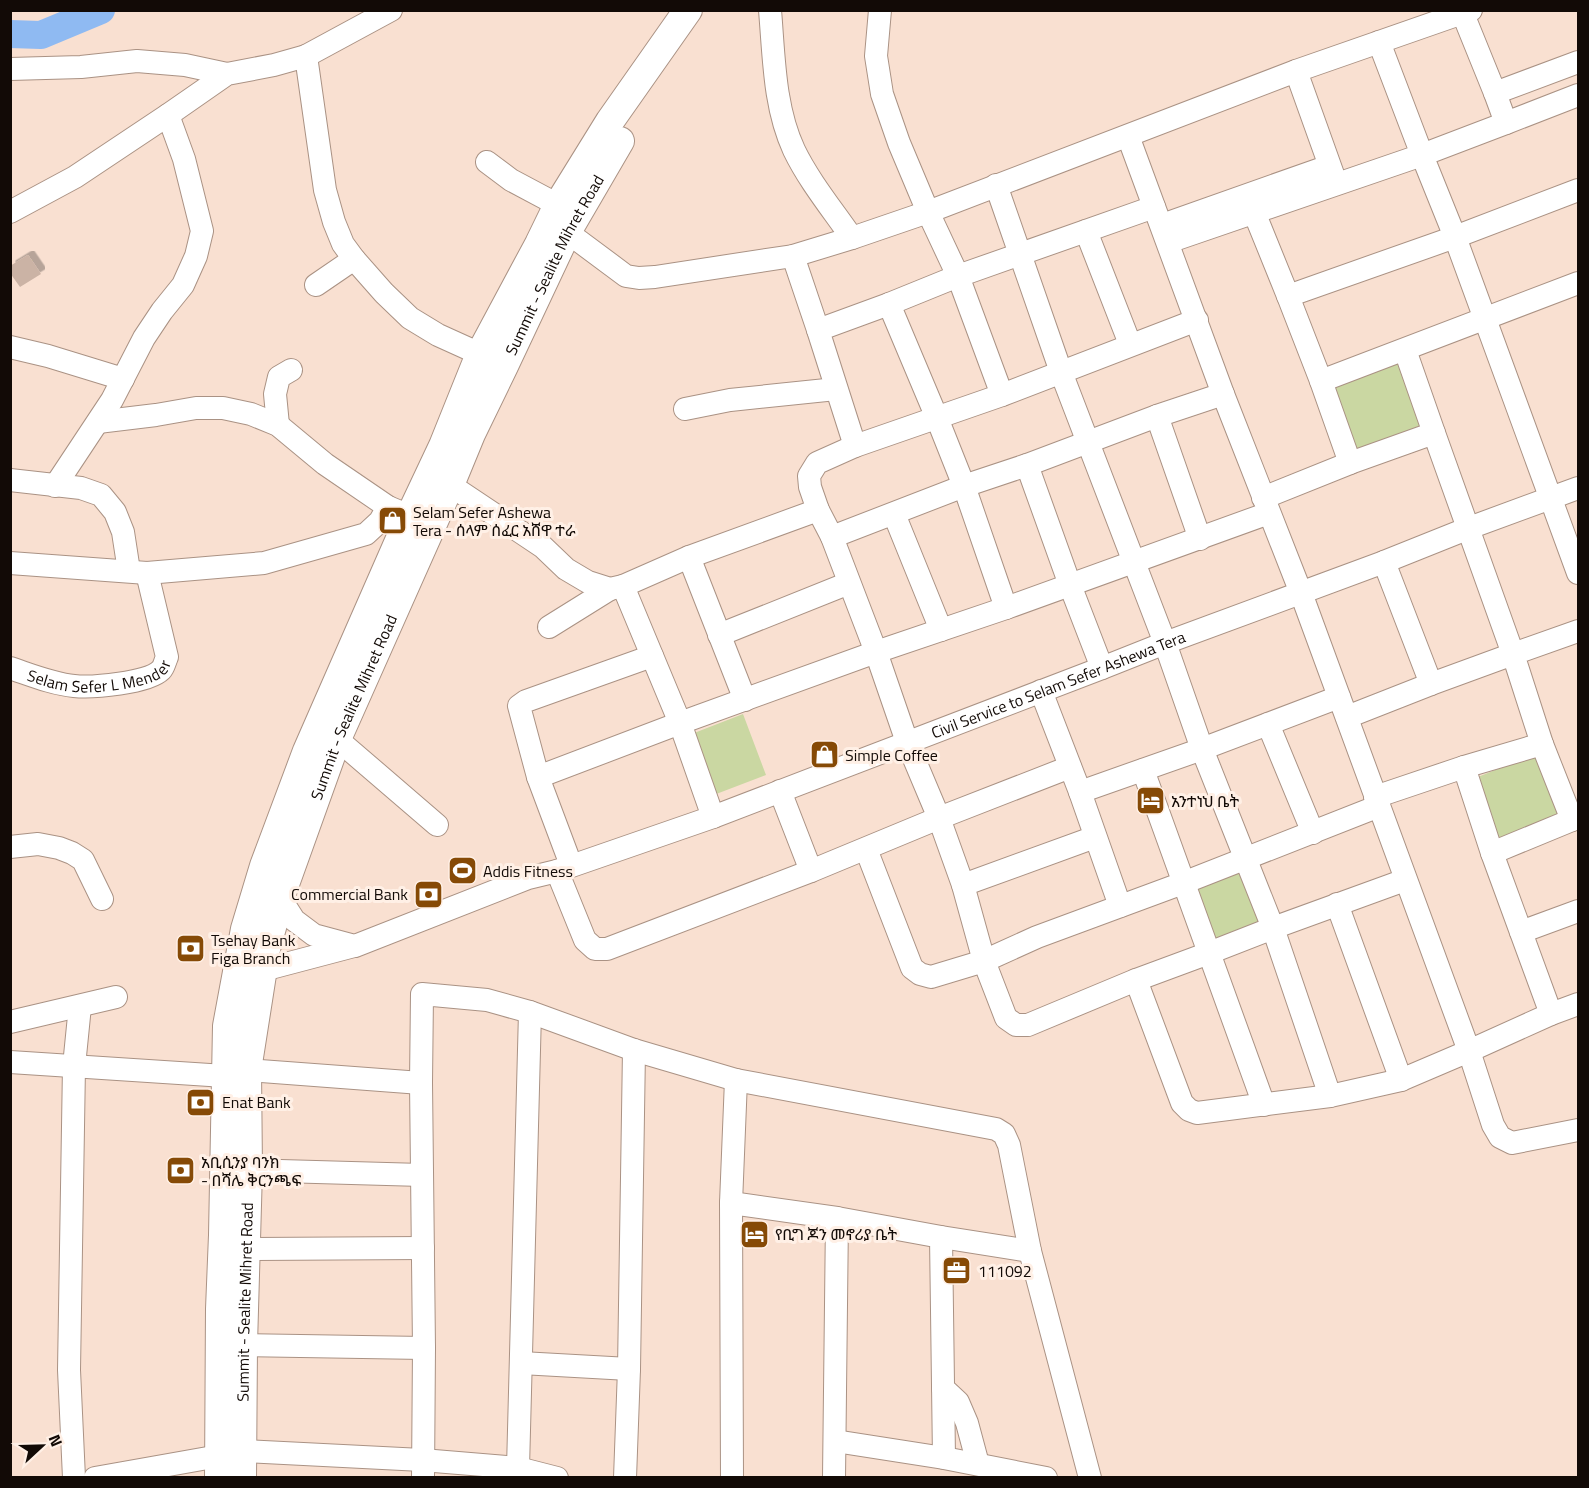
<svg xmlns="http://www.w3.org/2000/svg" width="1589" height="1488" font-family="'Titillium Web','Noto Sans Ethiopic',sans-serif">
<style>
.green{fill:#cad7a2}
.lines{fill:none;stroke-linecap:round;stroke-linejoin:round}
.river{stroke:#8fbaf2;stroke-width:28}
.building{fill:#cbb3a5;filter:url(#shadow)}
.minor-casing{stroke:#aa9284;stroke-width:24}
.major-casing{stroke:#aa9284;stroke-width:30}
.minor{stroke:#fff;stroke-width:22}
.major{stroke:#fff;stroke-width:28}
.labels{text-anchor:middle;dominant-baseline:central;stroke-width:6;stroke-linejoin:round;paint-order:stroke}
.street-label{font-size:16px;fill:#120a06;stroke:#fff0e6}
.poi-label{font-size:16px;fill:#120a06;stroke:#fff0e6;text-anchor:start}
</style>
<defs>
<filter id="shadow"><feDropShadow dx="5.5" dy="-5.5" stdDeviation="0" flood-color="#0004"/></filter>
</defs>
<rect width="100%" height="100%" fill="#f9e0d1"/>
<path class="green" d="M 1405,358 L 1433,438 L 1356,466 L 1329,387 Z
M 743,714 L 766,775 L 711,796 L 689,735 Z
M 1537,753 L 1564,818 L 1495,844 L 1468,781 Z
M 1245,870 L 1269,926 L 1212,949 L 1190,889 Z"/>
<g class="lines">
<path class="river" d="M 10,34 L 41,35 L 101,10"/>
</g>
<path class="building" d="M 28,255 L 41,274 L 20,287 L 10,273 L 10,266 Z"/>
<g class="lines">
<defs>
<g id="minor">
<path d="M 770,10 C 774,57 774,107 794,150 C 809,181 832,209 852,238"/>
<path d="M 880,10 L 876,56 L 882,94 L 899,143 L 928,212 L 958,276 L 1002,395"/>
<path d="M 1463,14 L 1495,93 L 1578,62"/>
<path d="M 306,56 L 325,190 L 334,222 L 343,244 L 354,259 L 384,293 L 410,318 L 438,335 L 480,354"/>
<path d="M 10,69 L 81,67 L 137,61 L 185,65 L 227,74"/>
<path d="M 1296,71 L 1335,180"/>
<path d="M 1495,93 L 1506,123 L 1422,155 L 1455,237 L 1578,573"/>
<path d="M 1506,123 L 1578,95"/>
<path d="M 1128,136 L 1223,394 L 1301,593 L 1469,1051 L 1551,1014 L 1578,1004"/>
<path d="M 487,162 L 511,180 L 558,205"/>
<path d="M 996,185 L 1061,372 L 1165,643 L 1202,749 L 1273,928 L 1330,1096"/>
<path d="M 10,212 L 75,177 L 168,115 L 227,74 L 274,65 L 306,56 L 391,10"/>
<path d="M 1254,212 L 1288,296 L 1455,237 L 1578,190"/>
<path d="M 1162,225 L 1329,166"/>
<path d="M 1086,231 L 1130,344"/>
<path d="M 567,232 L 626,276 L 639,278 L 655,277 L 793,256 L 852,238 L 928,212 L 1296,71 L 1471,10"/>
<path d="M 1168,242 L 1422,155 L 1379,42"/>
<path d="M 793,256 L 818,330"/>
<path d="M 316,285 L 354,259"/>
<path d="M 889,304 L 937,418 L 964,486 L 1006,608"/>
<path d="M 10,347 L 48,356 L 123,379"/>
<path d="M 1405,350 L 1434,433"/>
<path d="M 1321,381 L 1578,283"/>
<path d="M 1223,394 L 1157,416 L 1027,465 L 964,486 L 832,537 L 876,652 L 907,742 L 939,818 L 963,885 L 984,961 L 1006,1018 L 1016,1025 L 1028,1025 L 1136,980 L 1209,953 L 1273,928 L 1405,880"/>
<path d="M 685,409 L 730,400 L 836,389"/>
<path d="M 1157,416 L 1200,539"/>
<path d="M 98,422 L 156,415 L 196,408 L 223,408 L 251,414 L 278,425 L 325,464 L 388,507 L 400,512"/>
<path d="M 278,425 L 275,394 L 279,377 L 291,370"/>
<path d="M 855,446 L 818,330 L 889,304 L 958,276 L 1154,207"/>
<path d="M 1027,465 L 1070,585 L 1102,668"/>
<path d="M 10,480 L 81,488 L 101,495 L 115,512 L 123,532 L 129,571"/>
<path d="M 450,485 L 543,547 L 566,569 L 588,582 L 610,589 L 623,586"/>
<path d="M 55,486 L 112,400 L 144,338 L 162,311 L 183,285 L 196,256 L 202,231 L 184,159 L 168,115"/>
<path d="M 1263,498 L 1350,463 L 1321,381 L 1288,296"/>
<path d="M 894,514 L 941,630"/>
<path d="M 832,537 L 818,510 L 810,487 L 809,476 L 817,463 L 855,446 L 1002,395 L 1197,320"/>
<path d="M 689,557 L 745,700"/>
<path d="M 1384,562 L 1431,684"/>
<path d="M 10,563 L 147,573 L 264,563 L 366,534 L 380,521 L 388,507"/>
<path d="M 549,627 L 610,589"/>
<path d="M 1578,631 L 1513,654 L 1542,744 L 1572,820 L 1578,817"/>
<path d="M 719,635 L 849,583"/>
<path d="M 652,656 L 526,701 L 519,706 L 538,777 L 680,723 L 876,652 L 1006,608 L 1269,513"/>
<path id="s1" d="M 10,668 C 31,675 53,684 74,686 C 92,688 148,683 161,670 C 164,667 165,661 167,657 L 147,573"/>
<path d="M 1041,691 L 1080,792 L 1120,906"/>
<path d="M 1347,717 L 1431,684 L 1513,654 L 1434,433 L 1350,463"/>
<path d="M 1268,724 L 1313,833"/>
<path d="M 337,739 L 437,825"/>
<path d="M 1464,767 L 1542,744"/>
<path d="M 1143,770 L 1264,1105"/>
<path d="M 538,777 L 571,865"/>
<path d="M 780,791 L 811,871"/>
<path d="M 1080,792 L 1202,749 L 1339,697"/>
<path d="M 1375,797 L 1464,767 L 1492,853"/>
<path d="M 713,817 L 680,723 L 623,586 L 689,557 L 818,510"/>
<path d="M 10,847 L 38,844 L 59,848 L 72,853 L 83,860 L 102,899"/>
<path d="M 866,849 L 912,968 L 920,974 L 931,977 L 984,961 L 1037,937 L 1183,883 L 1379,806"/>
<path d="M 557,871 L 585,940 L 595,949 L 607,949 L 811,871 L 939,818 L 1070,767"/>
<path d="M 963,885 L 1095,837"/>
<path id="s2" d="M 280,898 L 294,920 L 314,935 L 355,946 L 528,878 L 557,871 L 713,817 L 1102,668 L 1165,643 L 1384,562 L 1469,528 L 1578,488"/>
<path d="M 1337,904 L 1401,1080 L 1469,1051 L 1493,1125 L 1500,1137 L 1512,1143 L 1578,1130"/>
<path d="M 1521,932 L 1578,911"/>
<path d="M 263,970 L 354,946"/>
<path d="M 1136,980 L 1182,1103 L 1189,1110 L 1197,1113 L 1330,1096 L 1401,1080"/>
<path d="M 530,1012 L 634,1050 L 736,1080 L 996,1129 L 1004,1134 L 1009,1145 L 1030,1251 L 1090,1478"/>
<path d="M 1551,1014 L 1492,853 L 1572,820"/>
<path d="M 10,1022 L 116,997"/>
<path d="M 10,1062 L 225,1076"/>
<path d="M 247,1070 L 421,1083"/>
<path d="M 248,1170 L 422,1175"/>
<path d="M 731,1203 L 837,1218 L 941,1237 L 944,1458"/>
<path d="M 941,1237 L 1030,1251"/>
<path d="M 246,1249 L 423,1248"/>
<path d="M 243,1345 L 424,1348"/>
<path d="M 521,1363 L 629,1369"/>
<path d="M 943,1388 L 958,1402 L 967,1423 L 978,1464"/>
<path d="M 835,1441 L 944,1458 L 1046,1478"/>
<path d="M 242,1451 L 422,1460 L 518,1468 L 557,1478"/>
<path d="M 74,1478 L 69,1370 L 74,1066 L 80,1006"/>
<path d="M 95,1478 L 219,1456"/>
<path d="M 423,1478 L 424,1348 L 421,1083 L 422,994 L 487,1000 L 530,1012 L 518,1468"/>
<path d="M 625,1478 L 629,1369 L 634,1050"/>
<path d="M 732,1478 L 731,1203 L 736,1080"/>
<path d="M 834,1478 L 837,1218"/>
</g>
<g id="major">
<path d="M 219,1478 L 220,1309 L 223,1235 L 227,1026 L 245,929 L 264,866 L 307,751 L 410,516 L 443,446 L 480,354 L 539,244 L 558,205 L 610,121 L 688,10"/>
<path id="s3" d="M 242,1478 L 243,1345 L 248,1170 L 247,1070 L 266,949 L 280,898 L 337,739 L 450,485 L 471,434 L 504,366 L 567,232 L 620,141"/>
</g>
</defs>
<use href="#minor" class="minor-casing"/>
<use href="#major" class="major-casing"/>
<use href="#minor" class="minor"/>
<use href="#major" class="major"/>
</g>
<defs>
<symbol id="shop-square" viewBox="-11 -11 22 22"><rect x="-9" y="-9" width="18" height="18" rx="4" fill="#864a06" stroke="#fff0e6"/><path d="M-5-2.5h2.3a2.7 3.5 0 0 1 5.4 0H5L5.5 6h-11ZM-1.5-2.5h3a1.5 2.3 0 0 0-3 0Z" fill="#fff"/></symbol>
<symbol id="hotel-square" viewBox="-11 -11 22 22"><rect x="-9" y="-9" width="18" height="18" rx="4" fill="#864a06" stroke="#fff0e6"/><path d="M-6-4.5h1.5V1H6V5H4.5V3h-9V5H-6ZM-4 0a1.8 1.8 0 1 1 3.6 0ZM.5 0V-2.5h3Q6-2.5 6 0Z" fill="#fff"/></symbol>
<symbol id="stadium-square" viewBox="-11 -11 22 22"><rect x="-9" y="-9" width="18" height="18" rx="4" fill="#864a06" stroke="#fff0e6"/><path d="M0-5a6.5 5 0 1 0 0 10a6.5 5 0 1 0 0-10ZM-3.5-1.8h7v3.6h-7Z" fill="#fff"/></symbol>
<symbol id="bank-square" viewBox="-11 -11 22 22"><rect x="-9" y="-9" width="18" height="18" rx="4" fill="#864a06" stroke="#fff0e6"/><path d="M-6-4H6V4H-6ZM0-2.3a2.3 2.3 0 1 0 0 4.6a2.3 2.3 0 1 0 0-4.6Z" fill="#fff"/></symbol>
<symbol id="office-square" viewBox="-11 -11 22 22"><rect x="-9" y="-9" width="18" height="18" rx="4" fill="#864a06" stroke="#fff0e6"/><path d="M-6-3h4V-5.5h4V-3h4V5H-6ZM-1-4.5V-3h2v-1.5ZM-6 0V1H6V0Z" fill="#fff"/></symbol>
</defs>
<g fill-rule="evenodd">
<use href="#shop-square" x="376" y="504" width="33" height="33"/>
<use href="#shop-square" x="808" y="738" width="33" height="33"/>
<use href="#hotel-square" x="1134" y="784" width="33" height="33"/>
<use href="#stadium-square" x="446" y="854" width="33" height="33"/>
<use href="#bank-square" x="412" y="878" width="33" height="33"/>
<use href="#bank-square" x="174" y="932" width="33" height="33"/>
<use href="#bank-square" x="184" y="1086" width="33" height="33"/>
<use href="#bank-square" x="164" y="1154" width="33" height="33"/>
<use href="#hotel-square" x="738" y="1218" width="33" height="33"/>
<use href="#office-square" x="940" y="1254" width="33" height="33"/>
</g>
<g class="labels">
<g class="street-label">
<text stroke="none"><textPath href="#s3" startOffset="1274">Summit - Sealite Mihret Road</textPath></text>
<text stroke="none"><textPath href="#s1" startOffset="93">Selam Sefer L Mender</textPath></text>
<text stroke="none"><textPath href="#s2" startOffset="844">Civil Service to Selam Sefer Ashewa Tera</textPath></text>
<text stroke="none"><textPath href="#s3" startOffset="788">Summit - Sealite Mihret Road</textPath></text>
<text stroke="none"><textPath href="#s3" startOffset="176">Summit - Sealite Mihret Road</textPath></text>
</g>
<g class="poi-label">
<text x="413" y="512">Selam Sefer Ashewa<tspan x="413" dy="18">Tera - ሰላም ሰፈር አሸዋ ተራ</tspan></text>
<text x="845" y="755">Simple Coffee</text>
<text x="1171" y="801">አንተነህ ቤት</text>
<text x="483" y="871">Addis Fitness</text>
<text x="408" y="894" text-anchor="end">Commercial Bank</text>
<text x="211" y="940">Tsehay Bank<tspan x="211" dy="18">Figa Branch</tspan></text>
<text x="222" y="1102">Enat Bank</text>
<text x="201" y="1162">አቢሲንያ ባንክ<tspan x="201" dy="18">- በሻሌ ቅርንጫፍ</tspan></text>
<text x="775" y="1234">የቢግ ጆን መኖሪያ ቤት</text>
<text x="978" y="1271">111092</text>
</g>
</g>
<rect width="1589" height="1488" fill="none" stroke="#120a06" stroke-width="24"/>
<g transform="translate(42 1446) rotate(68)" stroke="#fff0e6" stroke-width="4.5" paint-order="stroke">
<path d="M0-4.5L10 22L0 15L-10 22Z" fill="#120a06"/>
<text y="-9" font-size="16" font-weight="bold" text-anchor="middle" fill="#120a06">N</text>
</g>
</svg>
